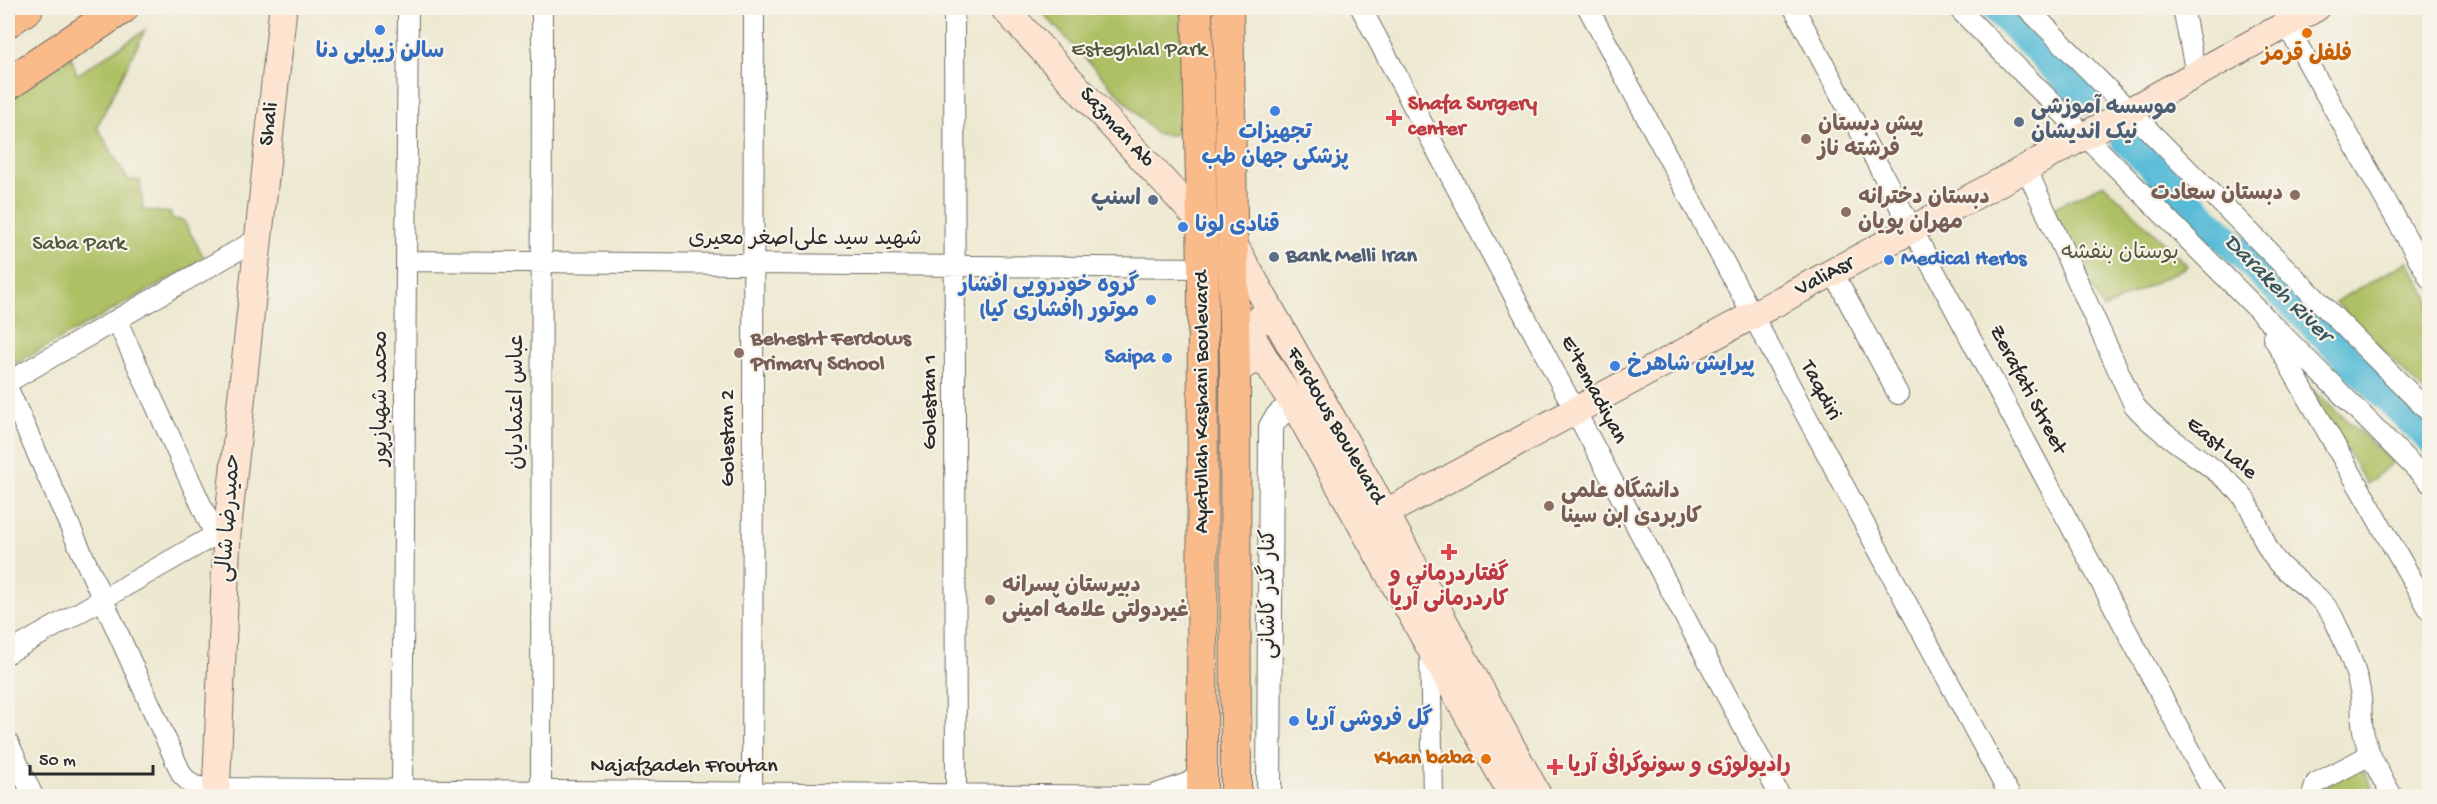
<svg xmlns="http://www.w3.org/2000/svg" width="2437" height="804" font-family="'Gochi Hand','Playpen Sans Arabic',sans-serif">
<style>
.green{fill:#adc064;stroke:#6c7648;stroke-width:1.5}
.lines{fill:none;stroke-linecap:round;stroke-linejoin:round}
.river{stroke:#59bcd7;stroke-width:30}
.minor-casing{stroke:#6f6d65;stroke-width:22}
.tertiary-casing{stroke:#6f6d65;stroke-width:26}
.secondary-casing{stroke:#6f6d65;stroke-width:29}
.primary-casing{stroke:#6f6d65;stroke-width:32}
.trunk-casing{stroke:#6f6d65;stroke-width:34}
.minor{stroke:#fff;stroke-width:20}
.tertiary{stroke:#fff;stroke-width:24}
.secondary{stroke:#fde4d1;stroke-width:27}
.primary{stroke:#fabb8b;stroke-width:30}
.trunk{stroke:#fabb8b;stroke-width:32}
.shop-dot{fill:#3f7fe0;stroke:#f7f3e8;stroke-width:2}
.food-dot{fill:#e8710a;stroke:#f7f3e8;stroke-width:2}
.health-dot{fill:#e0444e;stroke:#f7f3e8;stroke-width:2}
.service-dot{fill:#5c6f8a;stroke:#f7f3e8;stroke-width:2}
.education-dot{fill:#8d6e63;stroke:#f7f3e8;stroke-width:2}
.labels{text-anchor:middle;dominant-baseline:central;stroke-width:4.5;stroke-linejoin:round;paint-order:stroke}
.park-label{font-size:22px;fill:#52583c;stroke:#f7f3e8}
.shop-label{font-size:22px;font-weight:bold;fill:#366cbe;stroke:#f7f3e8;text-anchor:start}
.food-label{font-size:22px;font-weight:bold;fill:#c56008;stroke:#f7f3e8}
.health-label{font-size:22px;font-weight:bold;fill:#be3a42;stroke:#f7f3e8;text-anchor:start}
.service-label{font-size:22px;font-weight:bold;fill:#4e5e75;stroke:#f7f3e8;text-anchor:start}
.street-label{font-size:22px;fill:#2b2b2b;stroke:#f7f3e8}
.education-label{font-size:22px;font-weight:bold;fill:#785e54;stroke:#f7f3e8;text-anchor:start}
.water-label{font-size:24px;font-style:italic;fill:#39565f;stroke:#f7f3e8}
</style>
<rect width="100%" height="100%" fill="#f7f3e8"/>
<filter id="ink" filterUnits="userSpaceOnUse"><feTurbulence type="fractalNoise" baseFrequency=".0167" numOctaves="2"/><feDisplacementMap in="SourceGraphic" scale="12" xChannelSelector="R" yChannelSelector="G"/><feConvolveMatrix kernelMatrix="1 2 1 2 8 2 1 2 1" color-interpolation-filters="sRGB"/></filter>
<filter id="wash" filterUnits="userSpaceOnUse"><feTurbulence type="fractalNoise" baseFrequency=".008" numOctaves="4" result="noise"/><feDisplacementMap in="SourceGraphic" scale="24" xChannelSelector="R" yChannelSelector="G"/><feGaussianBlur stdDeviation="1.35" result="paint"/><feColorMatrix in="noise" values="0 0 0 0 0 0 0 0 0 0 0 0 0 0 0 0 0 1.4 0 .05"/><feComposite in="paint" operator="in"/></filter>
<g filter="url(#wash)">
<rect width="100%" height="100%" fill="#ede8d0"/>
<path class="green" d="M 1038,8 L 1181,8 L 1187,123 L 1173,135 L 1156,134 Z
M 145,30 L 97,127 L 128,180 L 140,180 L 143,210 L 171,213 L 171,219 L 183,220 L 205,259 L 8,368 L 8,99 L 71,56 L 77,75 Z
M 2104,184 L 2188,266 L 2103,309 L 2053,208 Z
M 2408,261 L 2429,299 L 2429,397 L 2335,302 Z
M 2309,387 L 2393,462 L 2367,484 Z
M 2361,766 L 2377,796 L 2317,796 L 2320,789 Z"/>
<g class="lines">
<path class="river" d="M 1996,8 L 2087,100
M 2125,139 L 2430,439"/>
</g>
</g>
<g filter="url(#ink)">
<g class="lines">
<defs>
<path id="minor" d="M 954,8 L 956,796
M 1361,8 L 1780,796
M 1588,8 L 2010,796
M 1794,8 L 2215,796
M 1958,8 L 2430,483
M 2027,8 L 2430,413
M 2183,8 L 2196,74
M 2286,24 L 2430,279
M 2026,168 L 2134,405 C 2164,440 2208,459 2239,492 C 2259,514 2260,546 2281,566 C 2298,583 2321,595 2333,617 C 2343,638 2359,675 2361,698 C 2362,709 2361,720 2363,730 C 2367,754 2381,776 2392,796
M 407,261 L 1203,268
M 1833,272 L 1898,394
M 117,321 L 215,535
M 2273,337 L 2430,611
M 8,382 L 256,240
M 8,389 L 182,775 L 191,784 L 199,787 L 217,788 L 1154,796
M 1430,649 L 1433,796
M 8,653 L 215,535 L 227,534
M 8,742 L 33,796
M 402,789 L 408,8
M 541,796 L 542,8
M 752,796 L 754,8
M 1151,796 L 1188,783 L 1202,772
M 2312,796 L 2316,783 L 2370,755"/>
<path id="tertiary" d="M 1269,796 L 1271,427 C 1277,415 1283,409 1296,408"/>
<path id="secondary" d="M 1004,8 L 1202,223
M 1234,245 L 1386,514 L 1538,796
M 1268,364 L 1254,340 L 1252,329 L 1259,319 L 1266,318 L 1276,322
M 1235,371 L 1254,359 L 1268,364 L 1296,408 L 1513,796
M 1363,525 L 2026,168 L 2316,8
M 216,796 L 227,534 L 283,8"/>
<path id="primary" d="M 1197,8 L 1203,268 L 1202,796
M 1228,8 L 1235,371 L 1236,796"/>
<path id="trunk" d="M 8,21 L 27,8
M 8,84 L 122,8"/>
</defs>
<use href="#minor" class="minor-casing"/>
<use href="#tertiary" class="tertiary-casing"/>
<use href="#secondary" class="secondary-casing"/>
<use href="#primary" class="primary-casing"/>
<use href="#trunk" class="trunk-casing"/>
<use href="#minor" class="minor"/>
<use href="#tertiary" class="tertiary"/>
<use href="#secondary" class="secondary"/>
<use href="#primary" class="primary"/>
<use href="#trunk" class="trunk"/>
</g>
</g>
<g class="shop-dot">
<circle cx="380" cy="30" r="6"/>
<circle cx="1275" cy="111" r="6"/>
<circle cx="1183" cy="227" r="6"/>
<circle cx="1889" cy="260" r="6"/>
<circle cx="1151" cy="300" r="6"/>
<circle cx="1167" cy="358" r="6"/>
<circle cx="1615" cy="366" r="6"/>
<circle cx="1294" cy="721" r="6"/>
</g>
<g class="food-dot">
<circle cx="2307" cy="33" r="6"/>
<circle cx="1486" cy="759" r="6"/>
</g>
<g class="health-dot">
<path d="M1391 109h6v6h6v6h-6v6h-6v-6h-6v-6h6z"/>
<path d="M1446 543h6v6h6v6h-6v6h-6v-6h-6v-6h6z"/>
<path d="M1552 758h6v6h6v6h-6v6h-6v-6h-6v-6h6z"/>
</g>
<g class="service-dot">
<circle cx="2019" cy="122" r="6"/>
<circle cx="1153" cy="200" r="6"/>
<circle cx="1274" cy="257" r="6"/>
</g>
<g class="education-dot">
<circle cx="1806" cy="139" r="6"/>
<circle cx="2295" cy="195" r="6"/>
<circle cx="1846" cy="212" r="6"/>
<circle cx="739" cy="353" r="6"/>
<circle cx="1549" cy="506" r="6"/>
<circle cx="990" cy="600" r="6"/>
</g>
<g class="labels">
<g class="park-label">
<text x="1139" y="51">Esteghlal Park</text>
<text x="79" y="245">Saba Park</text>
<text x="2120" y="254">بوستان بنفشه</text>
</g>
<g class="shop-label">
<text x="380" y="53" text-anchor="middle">سالن زیبایی دنا</text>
<text x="1275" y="134" text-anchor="middle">تجهیزات<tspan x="1275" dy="25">پزشکی جهان طب</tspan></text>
<text x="1195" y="227">قنادی لونا</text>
<text x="1901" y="260">Medical Herbs</text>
<text x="1139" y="287" text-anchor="end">گروه خودرویی افشار<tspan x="1139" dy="25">موتور (افشاری کیا)</tspan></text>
<text x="1155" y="358" text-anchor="end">Saipa</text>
<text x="1627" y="366">پیرایش شاهرخ</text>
<text x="1306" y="721">گل فروشی آریا</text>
</g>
<g class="food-label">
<text x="2307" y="56">فلفل قرمز</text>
<text x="1474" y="759" text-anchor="end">Khan baba</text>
</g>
<g class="health-label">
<text x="1408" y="105">Shafa Surgery<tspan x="1408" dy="25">center</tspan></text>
<text x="1449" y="576" text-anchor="middle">گفتاردرمانی و<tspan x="1449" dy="25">کاردرمانی آریا</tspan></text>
<text x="1568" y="767">رادیولوژی و سونوگرافی آریا</text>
</g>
<g class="service-label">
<text x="2031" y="109">موسسه آموزشی<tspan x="2031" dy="25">نیک اندیشان</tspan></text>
<text x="1141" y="200" text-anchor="end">اسنپ</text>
<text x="1286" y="257">Bank Melli Iran</text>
</g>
<g class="street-label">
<text transform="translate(270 124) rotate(-83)">Shali</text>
<text transform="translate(1116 128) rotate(48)">Sazman Ab</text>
<text x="805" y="240">شهید سید علی‌اصغر معیری</text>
<text transform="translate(1825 277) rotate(-28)">ValiAsr</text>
<text transform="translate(1593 390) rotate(62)">E'temadiyan</text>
<text transform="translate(2027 390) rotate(62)">Zerafati Street</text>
<text transform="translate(1820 391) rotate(62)">Taqdiri</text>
<text transform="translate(382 398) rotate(-90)">محمد شهبازپور</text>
<text transform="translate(518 402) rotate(-90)">عباس اعتمادیان</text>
<text transform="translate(931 402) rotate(-90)">Golestan 1</text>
<text transform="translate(1203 402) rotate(-90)">Ayatullah Kashani Boulevard</text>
<text transform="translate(1335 426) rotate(60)">Ferdows Boulevard</text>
<text transform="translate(729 438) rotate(-90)">Golestan 2</text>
<text transform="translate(2221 449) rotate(40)">East Lale</text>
<text transform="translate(230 518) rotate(-86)">حمیدرضا شالی</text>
<text transform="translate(1270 594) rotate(-90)">کنار گذر کاشانی</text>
<text x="684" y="767">Najafzadeh Froutan</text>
</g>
<g class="education-label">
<text x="1818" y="126">پیش دبستان<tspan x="1818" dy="25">فرشته ناز</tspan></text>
<text x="2283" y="195" text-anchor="end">دبستان سعادت</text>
<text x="1858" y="199">دبستان دخترانه<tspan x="1858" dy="25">مهران پويان</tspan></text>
<text x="751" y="340">Behesht Ferdows<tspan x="751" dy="25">Primary School</tspan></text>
<text x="1561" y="493">دانشگاه علمی<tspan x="1561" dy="25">کاربردی ابن سینا</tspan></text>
<text x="1002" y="587">دبیرستان پسرانه<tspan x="1002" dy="25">غیردولتی علامه امینی</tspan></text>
</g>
<g class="water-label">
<text transform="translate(2277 289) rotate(45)">Darakeh River</text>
</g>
</g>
<rect width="2437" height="804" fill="none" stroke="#f7f3e8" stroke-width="30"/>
<path d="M30 765v9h123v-9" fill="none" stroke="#2b2b2b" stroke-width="3"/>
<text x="39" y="765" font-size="18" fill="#2b2b2b" stroke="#f7f3e8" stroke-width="4.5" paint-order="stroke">50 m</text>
</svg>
